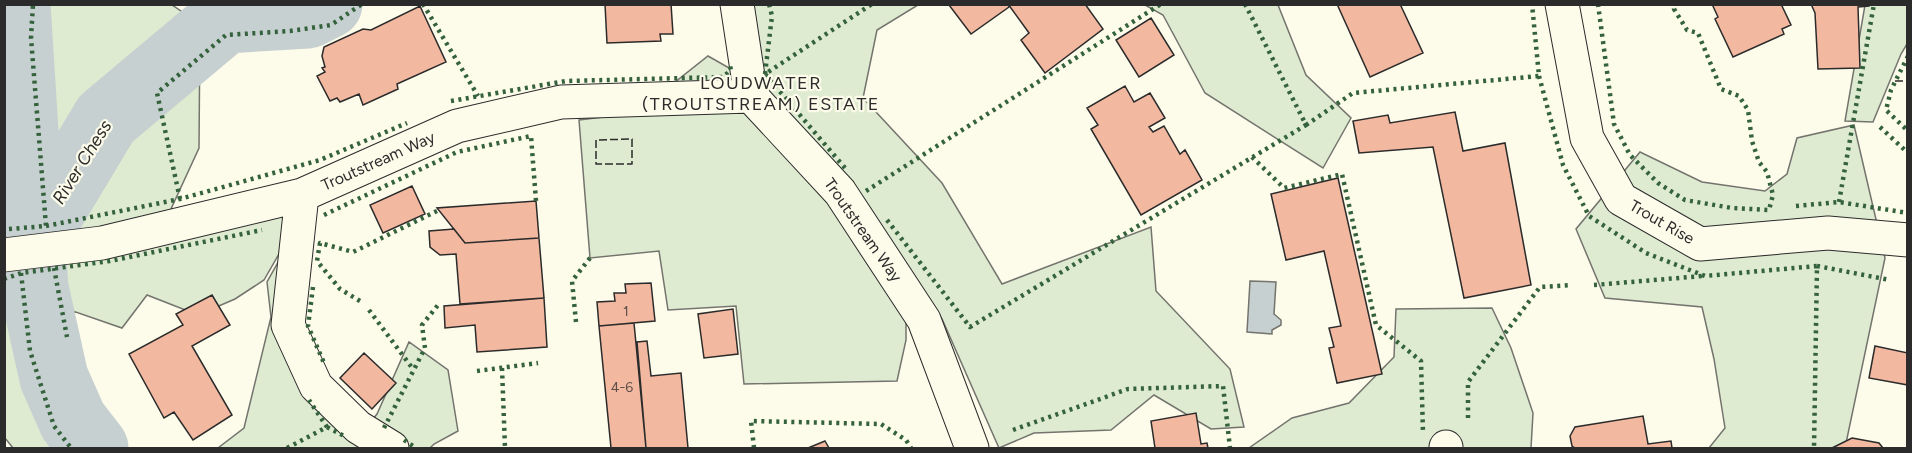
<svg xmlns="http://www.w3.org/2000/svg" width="1912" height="453" font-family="Figtree,sans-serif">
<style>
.green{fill:#deebd1;stroke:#74746e;stroke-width:1.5}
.water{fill:#c7d0d0;stroke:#74746e;stroke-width:1.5}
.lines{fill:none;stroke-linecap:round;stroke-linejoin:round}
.river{stroke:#c7d0d0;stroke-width:69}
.building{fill:#f2b8a0;stroke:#2b2b2b;stroke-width:1.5}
.minor-casing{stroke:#2b2b2b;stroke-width:35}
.minor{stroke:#fdfbea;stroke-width:33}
.hedge{stroke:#34623c;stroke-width:4.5;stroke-dasharray:3 4.5;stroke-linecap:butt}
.fence{stroke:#2b2b2b;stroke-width:1.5;stroke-dasharray:8 3;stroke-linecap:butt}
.labels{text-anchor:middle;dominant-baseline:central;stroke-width:4.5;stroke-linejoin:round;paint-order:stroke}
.number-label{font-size:14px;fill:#5d4e48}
.street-label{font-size:16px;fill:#2b2b2b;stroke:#fdfbea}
.neighbourhood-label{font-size:18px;letter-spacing:1.5px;fill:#2b2b2b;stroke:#fdfbea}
.water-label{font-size:18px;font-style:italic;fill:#2b2b2b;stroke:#fdfbea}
</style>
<rect width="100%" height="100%" fill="#fdfbea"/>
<path class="green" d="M 40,5 L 172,5 L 200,24 L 199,148 L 170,211 L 60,236 C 50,160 35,81 40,5 Z
M 751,5 L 918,5 L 877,30 L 863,98 L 942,183 L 1002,284 L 1151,227 L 1156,291 L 1230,369 L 1244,427 L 1211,429 L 1154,395 L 1111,430 L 1034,433 L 999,448 L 942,319 L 895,258 L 906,318 L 906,340 L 897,381 L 744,384 L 736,306 L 668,310 L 659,251 L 590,258 L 579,120 L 636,113 L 708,56 L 766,89 Z
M 1145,5 L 1278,5 L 1306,75 L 1351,118 L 1323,168 L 1205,93 L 1163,15 Z
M 1865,5 L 1907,5 L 1907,44 L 1901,54 L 1873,122 L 1845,121 Z
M 1854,125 L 1885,258 L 1845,448 L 1709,448 L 1725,428 L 1714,359 L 1702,307 L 1605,298 L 1576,229 L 1640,152 L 1702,182 L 1765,191 L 1787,174 L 1797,138 Z
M 283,212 L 287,240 L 264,280 L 235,299 L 198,315 L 147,295 L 122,328 L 73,311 L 86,406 L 104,448 L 13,448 L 5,438 L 5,252 Z
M 290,241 L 281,327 L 368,425 L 377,414 L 409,342 L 448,370 L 458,431 L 434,444 L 430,448 L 218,448 L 244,428 L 271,317 L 267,282 Z
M 1492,308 L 1511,348 L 1533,413 L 1531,448 L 1249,448 L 1292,418 L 1349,403 L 1394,357 L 1396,309 Z"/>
<path class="water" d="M 47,279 L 87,422 L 110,448 L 78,448 L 59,425 L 36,355 L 21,285 Z
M 1250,281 L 1276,282 L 1274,314 L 1281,320 L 1281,325 L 1272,330 L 1272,334 L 1247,332 Z"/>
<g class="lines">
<path class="river" d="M 16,4 L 31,244
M 94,448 L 73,421 L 54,378 L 34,288 L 31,244 L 106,119 L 225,19 L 308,14 L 328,4"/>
</g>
<path class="building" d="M 605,4 L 671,4 L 673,34 L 660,34 L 661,41 L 607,43 Z
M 1008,4 L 1085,4 L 1103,29 L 1045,73 L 1021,40 L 1029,33 Z
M 1008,4 L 1009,7 L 971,34 L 949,5 Z
M 1337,4 L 1400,4 L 1423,53 L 1370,77 Z
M 1712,4 L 1781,4 L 1791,25 L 1782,29 L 1784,34 L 1733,57 L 1715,19 L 1718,17 Z
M 1811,4 L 1869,4 L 1869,6 L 1858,7 L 1860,68 L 1818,69 L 1815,13 Z
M 420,6 L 446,62 L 397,84 L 398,89 L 363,105 L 359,94 L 340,102 L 337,98 L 330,101 L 317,76 L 325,72 L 322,68 L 325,67 L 322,56 L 324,47 L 363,29 L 371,30 Z
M 1151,18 L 1174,55 L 1139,77 L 1116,40 Z
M 1125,86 L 1134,102 L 1150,93 L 1165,118 L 1149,127 L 1153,132 L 1164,126 L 1180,154 L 1185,150 L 1202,180 L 1141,215 L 1091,129 L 1098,125 L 1087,108 Z
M 1455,112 L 1463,151 L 1505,143 L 1531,285 L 1464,298 L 1433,147 L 1359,153 L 1353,121 L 1388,115 L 1390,123 Z
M 1338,178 L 1382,374 L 1337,383 L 1329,348 L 1334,347 L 1329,328 L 1341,326 L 1324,251 L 1286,260 L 1271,194 Z
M 412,186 L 425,214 L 383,233 L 370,205 Z
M 536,201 L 539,238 L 465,243 L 437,208 Z
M 454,229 L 465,243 L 539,238 L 544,298 L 460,304 L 456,254 L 440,255 L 430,247 L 429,231 Z
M 651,283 L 655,321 L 599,326 L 597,302 L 615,301 L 614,293 L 626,293 L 625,284 Z
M 212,295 L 230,325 L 192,346 L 232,415 L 193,440 L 174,412 L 164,418 L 129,354 L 183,325 L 176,314 Z
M 544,298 L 547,347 L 477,352 L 475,325 L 445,328 L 444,306 Z
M 733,309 L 738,354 L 704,358 L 698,314 Z
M 634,323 L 646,448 L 611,448 L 599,326 Z
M 647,341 L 651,376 L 681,373 L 688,448 L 646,448 L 637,342 Z
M 1875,346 L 1908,353 L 1908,385 L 1869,378 Z
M 364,353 L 396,383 L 372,409 L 340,378 Z
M 1196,413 L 1201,444 L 1207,443 L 1208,448 L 1155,448 L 1151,421 Z
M 1643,416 L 1648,444 L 1671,441 L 1672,448 L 1575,448 L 1572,446 L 1570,436 L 1575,427 Z
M 1852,438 L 1879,443 L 1883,448 L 1832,448 Z
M 825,441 L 829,448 L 808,448 Z"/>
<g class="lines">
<defs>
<path id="minor" d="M 737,4 L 751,96
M 1562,4 L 1587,138 L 1621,199 L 1700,244 L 1828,233 L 1908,240
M 302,195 L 288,325 L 316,386 L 358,427 L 392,448
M 4,255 L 102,243 L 302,195 L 457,126 L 561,102 L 751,96 L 840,192 L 924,320 L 972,448
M 1446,447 L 1446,448"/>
</defs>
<use href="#minor" class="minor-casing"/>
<use href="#minor" class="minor"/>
<path class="hedge" d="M 423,4 L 478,96
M 1598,4 L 1614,124 L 1630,155 L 1658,183 L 1685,200 L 1732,208 L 1769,210 L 1773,195 L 1767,172 L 1759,162 L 1752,141 L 1748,110 L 1739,96 L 1721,89 L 1698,33 L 1687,30 L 1674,9 L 1675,4
M 1908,56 L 1891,90 L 1886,110 L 1908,131
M 765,74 L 772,16 L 769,4
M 1539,76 L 1563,165 L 1589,216 L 1646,253 L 1705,276 L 1817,266 L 1814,448
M 451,101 L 566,81 L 723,77 L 731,70 L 730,66
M 1306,125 L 1353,93 L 1539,76 L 1532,4
M 1880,127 L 1908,153
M 1252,157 L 1284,188 L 1342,174 L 1376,325 L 1421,361 L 1423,433
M 845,168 L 765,74 L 872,4
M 866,191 L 1161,4
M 180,199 L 157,93 L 226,35 L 290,31 L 331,25 L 362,4
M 1839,202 L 1874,4
M 1796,206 L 1839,202 L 1908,213
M 324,215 L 457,152 L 531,136 L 536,201
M 887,220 L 970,327 L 1306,125 L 1245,4
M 46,226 L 180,199 L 320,160 L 407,123
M 9,229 L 46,226 L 31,38 L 33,4
M 1817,266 L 1890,280
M 54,268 L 67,337
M 21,273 L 30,351 L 54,426 L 71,448
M 4,279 L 21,273 L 110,261 L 262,230
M 1594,285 L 1702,276
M 313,287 L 308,326 L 324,363
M 360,301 L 340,289 L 317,261 L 320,243 L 353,252 L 439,210
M 369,310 L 413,369
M 576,322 L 572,281 L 590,258
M 502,368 L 505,448
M 477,371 L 538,363
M 1468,418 L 1468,382 L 1540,287 L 1572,285
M 327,427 L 346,437
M 384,428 L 425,348 L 422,325 L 438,305
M 1013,430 L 1128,389 L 1223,386 L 1230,448
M 404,440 L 416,448
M 287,448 L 327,427 L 309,400
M 754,448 L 751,421 L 881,424 L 906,440 L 911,448"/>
<path class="fence" d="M 1895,81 L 1907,81
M 632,139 L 632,164 L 596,164 L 596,140 Z"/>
</g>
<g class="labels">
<g class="number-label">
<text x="626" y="311">1</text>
<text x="622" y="387">4-6</text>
</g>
<g class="street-label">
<text transform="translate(378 161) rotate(-24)">Troutstream Way</text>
<text transform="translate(1662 222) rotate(30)">Trout Rise</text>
<text transform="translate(863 230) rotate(55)">Troutstream Way</text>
</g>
<g class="neighbourhood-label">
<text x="761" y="83">LOUDWATER<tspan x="761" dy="21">(TROUTSTREAM) ESTATE</tspan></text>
</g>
<g class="water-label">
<text transform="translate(82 162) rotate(-58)">River Chess</text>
</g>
</g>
<rect width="1912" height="453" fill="none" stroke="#2b2b2b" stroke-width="12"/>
</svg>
